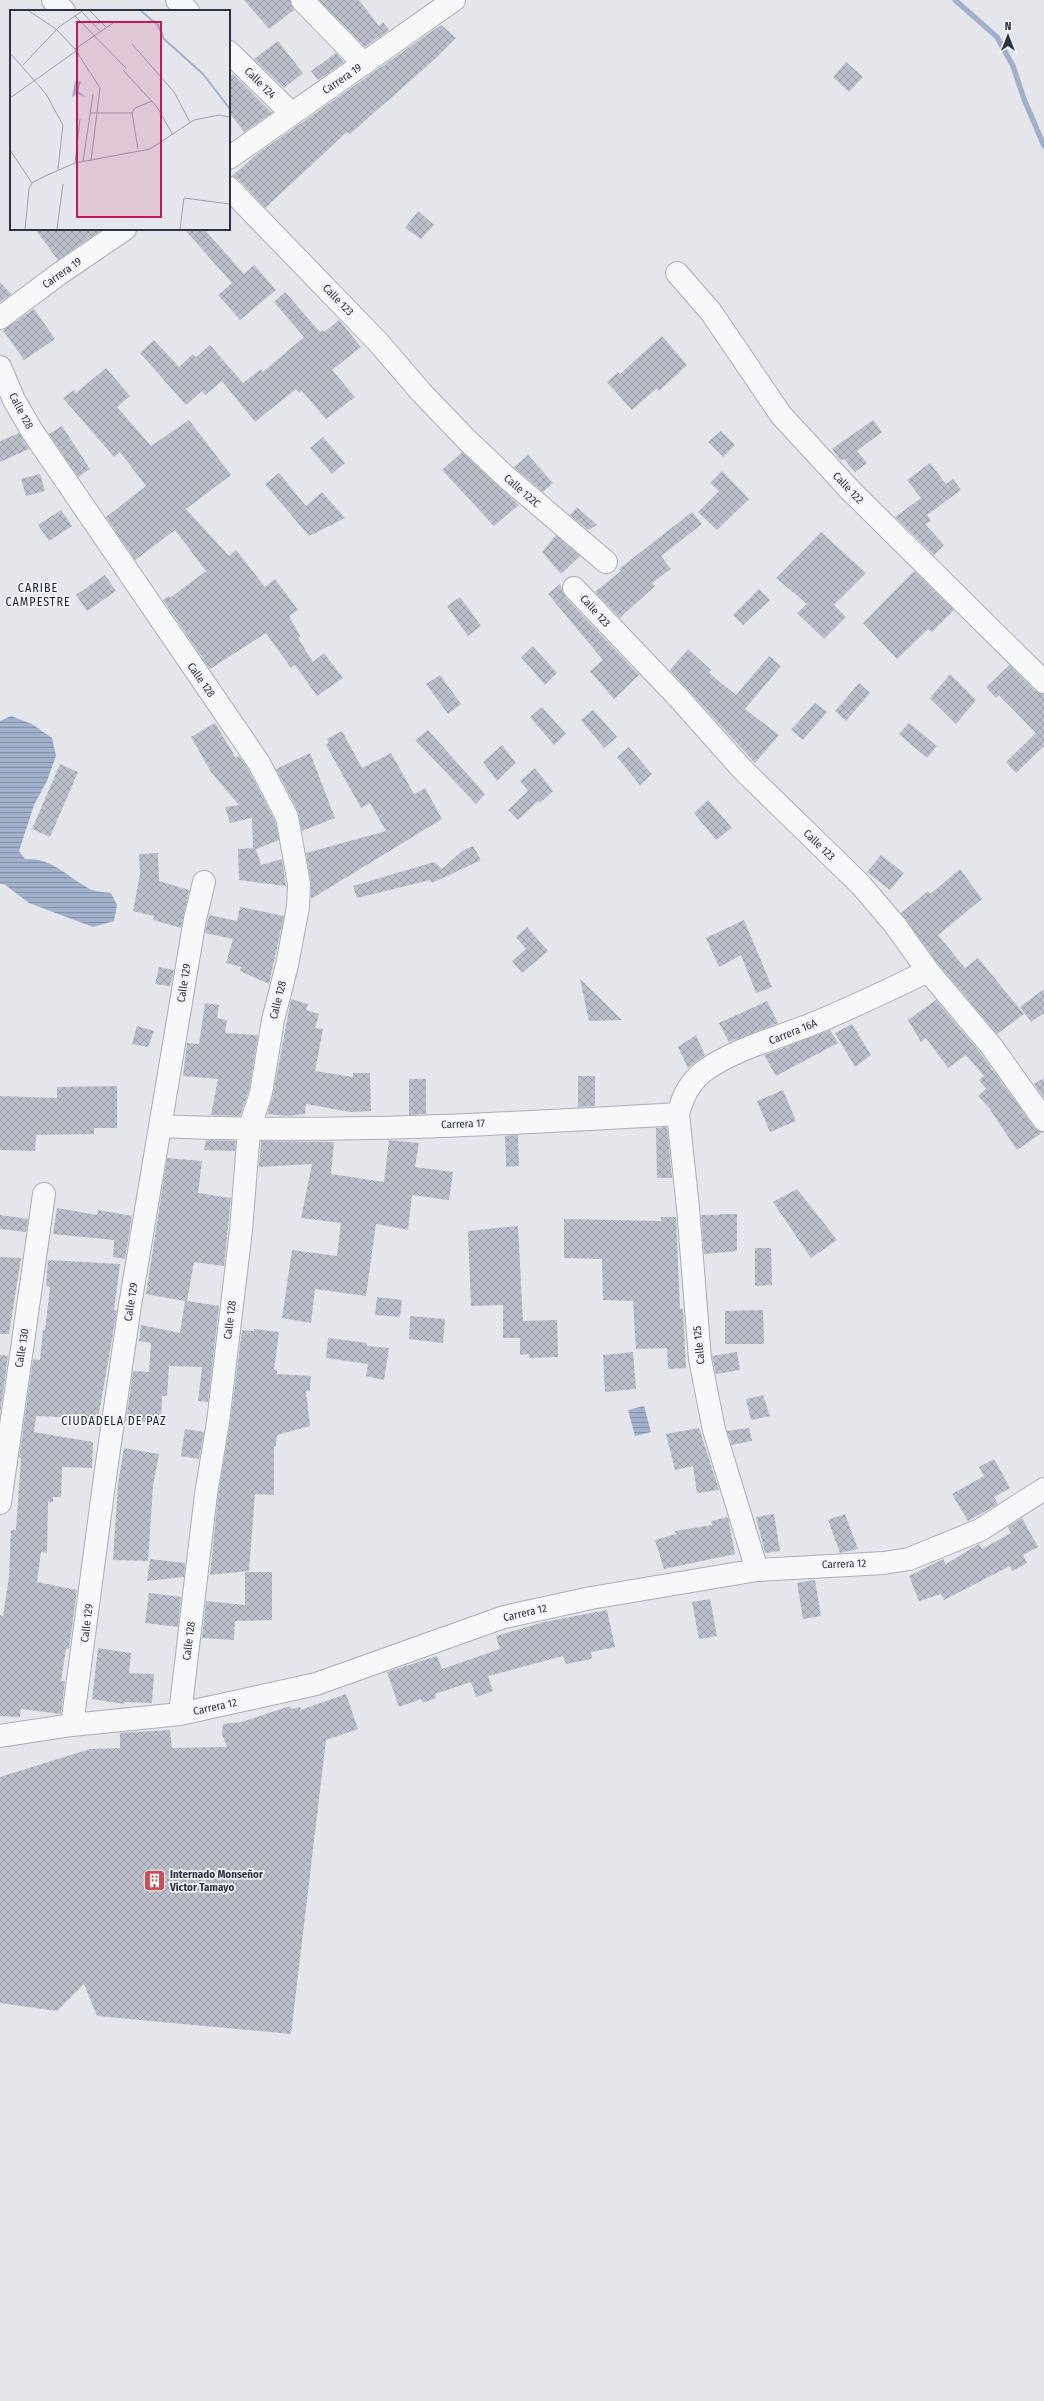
<svg xmlns="http://www.w3.org/2000/svg" width="1044" height="2401" font-family="'Fira Sans Condensed',sans-serif">
<style>
.water{fill:url(#water-rules)}
.lines{fill:none;stroke-linecap:round;stroke-linejoin:round}
.stream{stroke:#a0b0cb;stroke-width:5.5}
.building{fill:url(#building-cross-hatch)}
.minor-casing{stroke:#a9acb6;stroke-width:24}
.minor{stroke:#f7f8fa;stroke-width:22}
.labels{text-anchor:middle;dominant-baseline:central;stroke-width:3.5;stroke-linejoin:round;paint-order:stroke}
.street-label{font-size:11px;fill:#2c3244;stroke:#f4f5f9}
.poi-label{font-size:11px;font-weight:bold;fill:#2c3244;stroke:#f4f5f9;text-anchor:start}
.neighbourhood-label{font-size:12px;letter-spacing:1px;fill:#1e2335;stroke:#f4f5f9}
.inset-river{fill:none;stroke:#a0b0cb;stroke-width:2}
.inset-road{fill:none;stroke:#9a9ea9;stroke-width:1}
.view{fill:#c2185b;fill-opacity:0.15;stroke:#c2185b;stroke-width:2}
.inset-edge{fill:none;stroke:#2c3244;stroke-width:2}
</style>
<defs>
<pattern id="water-rules" width="6" height="5" patternUnits="userSpaceOnUse"><rect width="6" height="5" fill="#a0b0cb"/><path d="M0 2.5h6" fill="none" stroke="#8390a6"/></pattern>
<pattern id="building-cross-hatch" width="8" height="8" patternUnits="userSpaceOnUse"><rect width="8" height="8" fill="#bbbfc9"/><path d="M0 0l8 8M0 8l8-8" fill="none" stroke="#989ca5"/></pattern>
</defs>
<rect width="100%" height="100%" fill="#e4e6ec"/>
<path class="water" d="M 11,716 L 32,724 L 52,738 L 56,756 L 47,781 L 34,805 L 19,851 L 25,859 C 55,858 67,878 92,890 C 98,892 105,892 111,893 L 117,905 L 114,921 L 93,927 L 29,903 L 4,884 L 0,884 L 0,721 Z
M 644,1406 L 651,1432 L 635,1436 L 628,1410 Z"/>
<g class="lines">
<path class="stream" d="M 955,0 L 997,37 L 1013,66 L 1024,99 L 1044,146"/>
</g>
<path class="building" d="M 244,0 L 290,0 L 294,10 L 269,29 Z
M 319,0 L 359,0 L 379,26 L 383,22 L 389,30 L 365,47 Z
M 441,25 L 456,38 L 436,58 L 350,134 L 347,132 L 265,208 L 238,179 L 232,176 L 257,154 Z
M 278,41 L 303,73 L 284,88 L 254,59 Z
M 336,53 L 344,62 L 318,80 L 311,71 Z
M 846,62 L 863,77 L 849,92 L 833,77 Z
M 233,74 L 272,113 L 244,132 L 229,112 L 229,77 Z
M 418,211 L 434,225 L 421,239 L 405,228 Z
M 35,229 L 103,229 L 58,260 Z
M 184,229 L 204,229 L 244,274 L 254,265 L 276,290 L 240,320 L 218,295 L 232,283 Z
M 0,282 L 11,294 L 0,302 Z
M 285,292 L 320,332 L 322,330 L 324,332 L 339,320 L 361,347 L 332,370 L 355,397 L 326,419 L 302,391 L 299,393 L 296,389 L 255,422 L 222,381 L 205,395 L 202,391 L 186,405 L 140,353 L 154,340 L 179,367 L 193,354 L 196,357 L 210,345 L 243,383 L 261,369 L 263,372 L 304,337 L 274,302 Z
M 34,309 L 55,339 L 24,360 L 3,330 Z
M 662,336 L 687,365 L 659,391 L 657,388 L 632,410 L 607,382 L 618,372 L 620,374 Z
M 106,368 L 130,396 L 117,407 L 151,446 L 189,420 L 231,475 L 186,509 L 229,556 L 236,550 L 265,587 L 275,579 L 298,610 L 289,616 L 300,636 L 298,638 L 313,662 L 324,653 L 343,678 L 317,696 L 295,665 L 291,668 L 266,633 L 210,669 L 163,600 L 169,596 L 170,598 L 206,571 L 175,530 L 135,560 L 106,517 L 146,486 L 120,452 L 114,457 L 63,398 L 74,390 L 76,393 Z
M 873,420 L 882,432 L 857,451 L 867,463 L 855,472 L 844,459 L 841,461 L 832,449 Z
M 62,426 L 90,469 L 78,477 L 49,434 Z
M 721,431 L 735,445 L 723,457 L 708,442 Z
M 19,433 L 29,449 L 0,462 L 0,441 Z
M 323,437 L 345,463 L 332,474 L 310,448 Z
M 462,452 L 519,505 L 494,526 L 442,470 Z
M 528,455 L 553,483 L 543,492 L 514,467 Z
M 930,463 L 946,484 L 953,479 L 961,490 L 927,515 L 931,521 L 925,524 L 944,545 L 934,555 L 895,517 L 921,498 L 907,480 Z
M 722,471 L 749,499 L 717,530 L 698,512 L 719,491 L 710,483 Z
M 279,473 L 306,506 L 322,492 L 345,518 L 309,536 L 265,484 Z
M 40,474 L 45,491 L 26,496 L 21,479 Z
M 577,507 L 597,525 L 588,530 L 570,515 Z
M 61,510 L 72,526 L 49,541 L 38,525 Z
M 692,512 L 702,524 L 661,556 L 671,569 L 652,583 L 655,586 L 620,618 L 595,592 L 621,571 L 619,569 Z
M 821,532 L 866,573 L 834,605 L 846,617 L 824,639 L 797,613 L 807,604 L 776,578 Z
M 556,535 L 580,556 L 561,574 L 542,552 Z
M 914,571 L 954,610 L 932,632 L 928,629 L 897,659 L 863,623 Z
M 105,575 L 116,591 L 87,611 L 76,595 Z
M 560,584 L 565,597 L 639,675 L 614,699 L 590,671 L 603,660 L 548,594 Z
M 759,589 L 770,600 L 743,625 L 733,615 Z
M 460,597 L 481,626 L 468,636 L 447,606 Z
M 533,646 L 557,673 L 545,685 L 521,657 Z
M 688,649 L 711,670 L 709,673 L 736,695 L 769,656 L 781,666 L 745,709 L 779,735 L 755,763 L 670,670 Z
M 1009,665 L 1035,691 L 1044,694 L 1044,746 L 1016,773 L 1006,762 L 1036,733 L 999,695 L 996,698 L 986,687 Z
M 950,674 L 976,700 L 956,724 L 930,698 Z
M 440,675 L 461,704 L 448,714 L 426,684 Z
M 859,683 L 870,693 L 846,721 L 835,711 Z
M 815,703 L 827,712 L 803,740 L 791,730 Z
M 542,707 L 566,734 L 554,745 L 530,717 Z
M 593,710 L 617,737 L 604,748 L 581,720 Z
M 215,723 L 236,758 L 239,756 L 248,769 L 275,821 L 279,840 L 256,849 L 261,865 L 282,859 L 286,886 L 239,880 L 238,849 L 253,848 L 252,818 L 230,823 L 225,807 L 239,805 L 211,772 L 191,737 Z
M 909,723 L 937,746 L 927,758 L 899,734 Z
M 428,730 L 485,794 L 476,804 L 415,740 Z
M 342,731 L 362,768 L 391,753 L 414,794 L 425,788 L 442,819 L 311,899 L 311,882 L 306,853 L 386,831 L 370,803 L 361,808 L 326,745 L 329,743 L 327,739 Z
M 502,745 L 516,763 L 497,781 L 483,762 Z
M 629,747 L 652,774 L 640,785 L 617,757 Z
M 310,753 L 335,818 L 302,831 L 298,811 L 276,769 Z
M 60,764 L 78,772 L 50,837 L 32,829 Z
M 535,768 L 553,791 L 540,803 L 538,801 L 518,820 L 508,810 L 528,791 L 520,781 Z
M 708,800 L 732,828 L 716,840 L 694,813 Z
M 473,846 L 481,860 L 432,883 L 430,880 L 357,898 L 353,886 L 434,862 L 442,869 L 462,851 Z
M 158,853 L 159,881 L 189,890 L 181,928 L 153,920 L 154,916 L 133,911 L 140,874 L 139,854 Z
M 881,855 L 904,873 L 890,890 L 867,872 Z
M 960,869 L 982,899 L 938,935 L 965,968 L 978,958 L 1024,1014 L 997,1034 L 935,960 L 901,913 L 928,891 L 930,894 Z
M 240,907 L 284,916 L 269,984 L 240,971 L 241,967 L 226,963 L 233,939 L 205,933 L 209,915 L 237,921 Z
M 744,920 L 772,987 L 756,993 L 741,955 L 719,967 L 706,938 Z
M 527,927 L 548,951 L 522,973 L 512,961 L 526,949 L 516,937 Z
M 159,967 L 174,970 L 170,986 L 155,984 Z
M 580,979 L 622,1020 L 589,1021 Z
M 1044,989 L 1044,1013 L 1031,1022 L 1020,1007 Z
M 291,999 L 308,1004 L 306,1010 L 319,1014 L 315,1028 L 323,1029 L 315,1071 L 353,1077 L 353,1073 L 370,1073 L 371,1111 L 350,1112 L 306,1104 L 305,1114 L 288,1116 L 267,1114 L 273,1095 Z
M 936,1000 L 982,1055 L 1034,1127 L 1043,1132 L 1017,1150 L 989,1108 L 978,1096 L 986,1089 L 979,1080 L 984,1076 L 966,1055 L 948,1068 L 926,1038 L 921,1042 L 908,1020 Z
M 767,1001 L 778,1023 L 729,1042 L 719,1023 Z
M 205,1003 L 219,1005 L 217,1018 L 227,1020 L 225,1033 L 258,1035 L 249,1090 L 240,1116 L 211,1115 L 218,1079 L 183,1076 L 187,1043 L 199,1044 Z
M 852,1024 L 871,1055 L 855,1067 L 835,1033 Z
M 137,1026 L 154,1031 L 148,1047 L 132,1044 Z
M 830,1030 L 838,1043 L 776,1076 L 764,1055 Z
M 696,1035 L 705,1055 L 688,1068 L 678,1047 Z
M 578,1076 L 595,1076 L 595,1106 L 578,1107 Z
M 1044,1078 L 1044,1098 L 1034,1084 Z
M 409,1079 L 426,1079 L 426,1114 L 409,1115 Z
M 117,1086 L 117,1128 L 94,1128 L 94,1134 L 36,1135 L 35,1151 L 0,1150 L 0,1096 L 57,1098 L 57,1087 Z
M 783,1090 L 796,1121 L 770,1132 L 757,1101 Z
M 667,1127 L 672,1178 L 657,1178 L 656,1128 Z
M 518,1135 L 519,1166 L 506,1167 L 505,1136 Z
M 206,1140 L 236,1141 L 235,1151 L 204,1150 Z
M 389,1140 L 419,1143 L 415,1167 L 453,1172 L 449,1200 L 412,1195 L 408,1230 L 376,1224 L 366,1296 L 315,1289 L 311,1323 L 282,1318 L 292,1250 L 337,1256 L 341,1223 L 301,1218 L 312,1164 L 259,1167 L 261,1141 L 334,1142 L 331,1174 L 384,1182 Z
M 167,1158 L 202,1161 L 198,1193 L 231,1198 L 224,1266 L 194,1262 L 187,1301 L 219,1306 L 208,1402 L 198,1401 L 202,1367 L 169,1366 L 167,1396 L 162,1396 L 161,1423 L 126,1421 L 133,1371 L 149,1372 L 151,1343 L 139,1341 L 141,1325 L 180,1333 L 185,1301 L 146,1294 Z
M 797,1189 L 837,1240 L 811,1258 L 773,1202 Z
M 57,1208 L 97,1215 L 98,1210 L 132,1216 L 125,1259 L 113,1257 L 114,1240 L 53,1234 Z
M 720,1214 L 737,1214 L 737,1251 L 704,1254 L 701,1215 L 720,1215 Z
M 0,1215 L 28,1219 L 26,1232 L 0,1229 Z
M 661,1217 L 676,1217 L 680,1309 L 683,1309 L 686,1368 L 668,1369 L 667,1348 L 636,1349 L 633,1301 L 603,1300 L 602,1259 L 564,1258 L 564,1219 L 661,1221 Z
M 518,1226 L 523,1321 L 557,1320 L 558,1357 L 529,1358 L 529,1354 L 520,1355 L 520,1338 L 503,1338 L 503,1305 L 471,1306 L 468,1231 Z
M 755,1248 L 771,1248 L 772,1285 L 755,1286 Z
M 0,1257 L 21,1258 L 9,1334 L 0,1334 Z
M 48,1260 L 120,1264 L 114,1310 L 117,1310 L 98,1419 L 36,1416 L 34,1432 L 93,1442 L 92,1468 L 62,1467 L 61,1497 L 53,1497 L 53,1502 L 48,1502 L 47,1553 L 41,1552 L 37,1582 L 77,1590 L 69,1649 L 66,1649 L 61,1681 L 65,1681 L 61,1714 L 21,1709 L 20,1717 L 0,1716 L 0,1615 L 3,1616 L 9,1577 L 11,1530 L 16,1530 L 21,1458 L 19,1458 L 33,1359 L 40,1360 L 43,1330 L 45,1330 L 50,1287 L 46,1286 Z
M 377,1297 L 402,1300 L 400,1317 L 375,1315 Z
M 763,1310 L 764,1344 L 725,1344 L 725,1311 Z
M 410,1316 L 445,1319 L 443,1343 L 409,1339 Z
M 254,1329 L 279,1332 L 274,1370 L 277,1370 L 277,1374 L 311,1376 L 310,1391 L 306,1391 L 310,1426 L 277,1435 L 276,1446 L 274,1446 L 274,1495 L 255,1494 L 249,1571 L 210,1575 L 218,1496 L 230,1424 L 242,1330 L 254,1331 Z
M 328,1338 L 367,1343 L 367,1346 L 389,1348 L 384,1380 L 366,1376 L 368,1364 L 326,1358 Z
M 633,1352 L 636,1389 L 605,1392 L 603,1355 Z
M 737,1352 L 740,1370 L 716,1374 L 712,1356 Z
M 0,1355 L 8,1356 L 0,1414 Z
M 763,1395 L 770,1416 L 751,1420 L 746,1399 Z
M 699,1428 L 719,1490 L 697,1493 L 693,1466 L 675,1470 L 666,1434 Z
M 749,1428 L 752,1441 L 732,1445 L 727,1431 Z
M 185,1429 L 204,1432 L 199,1459 L 181,1456 Z
M 124,1448 L 159,1454 L 153,1486 L 148,1561 L 113,1560 L 118,1484 Z
M 994,1459 L 1010,1488 L 994,1497 L 998,1504 L 968,1521 L 952,1494 L 984,1476 L 979,1467 Z
M 774,1514 L 780,1551 L 765,1553 L 756,1517 Z
M 845,1514 L 858,1549 L 840,1553 L 828,1520 Z
M 728,1517 L 735,1554 L 664,1569 L 655,1540 L 676,1534 L 675,1531 L 712,1525 L 711,1521 Z
M 1022,1518 L 1038,1547 L 1023,1555 L 1027,1563 L 1012,1571 L 1010,1566 L 944,1600 L 941,1594 L 919,1601 L 909,1576 L 943,1559 L 946,1564 L 979,1544 L 982,1549 L 1011,1533 L 1008,1527 Z
M 150,1559 L 185,1563 L 184,1577 L 147,1581 Z
M 245,1572 L 272,1572 L 272,1620 L 235,1621 L 234,1640 L 202,1638 L 206,1601 L 245,1605 Z
M 815,1580 L 821,1616 L 803,1619 L 797,1583 Z
M 149,1593 L 181,1597 L 178,1627 L 145,1623 Z
M 710,1599 L 717,1636 L 699,1639 L 692,1602 Z
M 607,1610 L 615,1647 L 591,1652 L 592,1659 L 566,1664 L 563,1656 L 488,1676 L 493,1691 L 476,1697 L 471,1682 L 435,1694 L 436,1698 L 423,1703 L 421,1699 L 399,1707 L 387,1672 L 437,1656 L 442,1669 L 500,1649 L 496,1636 L 544,1622 Z
M 98,1648 L 131,1653 L 129,1673 L 154,1674 L 152,1703 L 124,1702 L 124,1704 L 92,1699 Z
M 346,1694 L 358,1729 L 326,1740 L 291,2034 L 97,2016 L 84,1984 L 57,2011 L 0,2003 L 0,1777 L 90,1749 L 120,1748 L 120,1733 L 170,1730 L 172,1748 L 227,1747 L 222,1734 L 223,1724 L 242,1722 L 290,1706 L 291,1709 L 300,1707 L 301,1710 Z"/>
<g class="lines">
<defs>
<path id="minor" d="M 53,0 L 64,11
M 177,0 L 188,11
M 302,0 L 364,64
M 229,52 L 291,113
M 229,158 L 454,0
M 229,188 L 378,342 L 421,392 L 466,439 L 505,476 L 606,562
M 677,273 L 711,312 L 781,415 L 851,491 L 1044,682
M 0,318 L 59,274 L 125,229
M 0,367 L 14,400 L 32,431 L 259,763 L 287,817 L 299,884 L 298,907 L 287,965 L 273,1020 L 261,1093 L 249,1130 L 241,1230 L 218,1422 L 206,1494 L 180,1714
M 574,588 L 677,696 L 743,770 L 861,885 L 895,925 L 928,971 L 992,1047 L 1044,1120
M 161,1126 C 333,1134 506,1124 678,1114
M 0,1503 L 44,1194
M 757,1570 L 714,1430 L 700,1359 L 688,1208 L 678,1114 C 683,1096 689,1083 704,1071 C 733,1050 773,1039 807,1026 C 848,1010 888,990 928,971
M 72,1725 L 105,1477 L 130,1305 L 195,919 L 204,882
M 0,1736 L 72,1725 L 180,1714 L 316,1684 L 504,1617 L 591,1598 L 757,1570 L 884,1563 L 909,1559 L 980,1530 L 1044,1489"/>
</defs>
<use href="#minor" class="minor-casing"/>
<use href="#minor" class="minor"/>
</g>
<defs>
<symbol id="building-square" viewBox="-11 -11 22 22"><rect x="-9" y="-9" width="18" height="18" rx="4" fill="#cd4d53" stroke="#f4f5f9"/><path d="M-4-6H4V6H1V3H-1V6H-4ZM-2.5-4.3h1.7v1.8h-1.7ZM.8-4.3h1.7v1.8H.8ZM-2.5-1h1.7V.8h-1.7ZM.8-1h1.7V.8H.8Z" fill="#fff"/></symbol>
</defs>
<g fill-rule="evenodd">
<use href="#building-square" x="142" y="1868" width="25" height="25"/>
</g>
<g class="labels">
<g class="street-label">
<text transform="translate(342 79) rotate(-34)">Carrera 19</text>
<text transform="translate(260 83) rotate(45)">Calle 124</text>
<text transform="translate(62 273) rotate(-35)">Carrera 19</text>
<text transform="translate(338 300) rotate(46)">Calle 123</text>
<text transform="translate(21 411) rotate(62)">Calle 128</text>
<text transform="translate(848 488) rotate(46)">Calle 122</text>
<text transform="translate(522 491) rotate(41)">Calle 122C</text>
<text transform="translate(595 611) rotate(48)">Calle 123</text>
<text transform="translate(201 680) rotate(55)">Calle 128</text>
<text transform="translate(819 845) rotate(44)">Calle 123</text>
<text transform="translate(184 983) rotate(-81)">Calle 129</text>
<text transform="translate(278 1000) rotate(-76)">Calle 128</text>
<text transform="translate(793 1032) rotate(-22)">Carrera 16A</text>
<text transform="translate(463 1124) rotate(-2)">Carrera 17</text>
<text transform="translate(131 1302) rotate(-81)">Calle 129</text>
<text transform="translate(230 1320) rotate(-83)">Calle 128</text>
<text transform="translate(699 1345) rotate(-96)">Calle 125</text>
<text transform="translate(22 1348) rotate(-81)">Calle 130</text>
<text transform="translate(844 1564) rotate(-2)">Carrera 12</text>
<text transform="translate(525 1613) rotate(-13)">Carrera 12</text>
<text transform="translate(87 1623) rotate(-83)">Calle 129</text>
<text transform="translate(189 1641) rotate(-83)">Calle 128</text>
<text transform="translate(215 1707) rotate(-12)">Carrera 12</text>
</g>
<g class="poi-label">
<text x="170" y="1874">Internado Monseñor<tspan x="170" dy="13">Victor Tamayo</tspan></text>
</g>
<g class="neighbourhood-label">
<text x="38" y="588">CARIBE<tspan x="38" dy="14">CAMPESTRE</tspan></text>
<text x="114" y="1421">CIUDADELA DE PAZ</text>
</g>
</g>
<g transform="translate(10 10)">
<rect width="220" height="220" fill="#e4e6ec"/>
<path d="M 65,71 L 71,72 L 68,81 L 76,87 L 67,84 L 62,87 Z" fill="#a0b0cb"/>
<path class="inset-river" d="M 131,1 L 148,15 L 154,29 L 193,64 L 220,99"/>
<path class="inset-road" d="M 19,1 L 46,19 L 65,39 L 90,78 L 81,151M 71,1 L 90,21M 80,1 L 96,17M 65,6 L 116,58M 122,34 L 164,82 L 180,112M 65,39 L 106,11M 0,43 L 36,84 L 53,115 L 48,159M 13,55 L 49,17 L 72,1M 113,60 L 147,97 L 163,125M 0,88 L 66,41M 80,103 L 122,103M 122,103 L 128,139M 122,103 L 125,98 L 142,91M 0,140 L 22,173M 73,152 L 83,84M 65,153 L 70,109M 15,219 L 19,179 L 22,173 L 35,166 L 65,153 L 140,139 L 184,110 L 209,105 L 220,107M 47,219 L 53,174M 170,219 L 174,188 L 220,194"/>
<path class="view" d="M 67,12 L 151,12 L 151,207 L 67,207 Z"/>
<rect width="220" height="220" class="inset-edge"/>
</g>
<g transform="translate(1008 36)" stroke="#f4f5f9" stroke-width="3" paint-order="stroke">
<path d="M0-3L7 15L0 10L-7 15Z" fill="#2c3244"/>
<text y="-6" font-size="11" font-weight="bold" text-anchor="middle" fill="#2c3244">N</text>
</g>
</svg>
